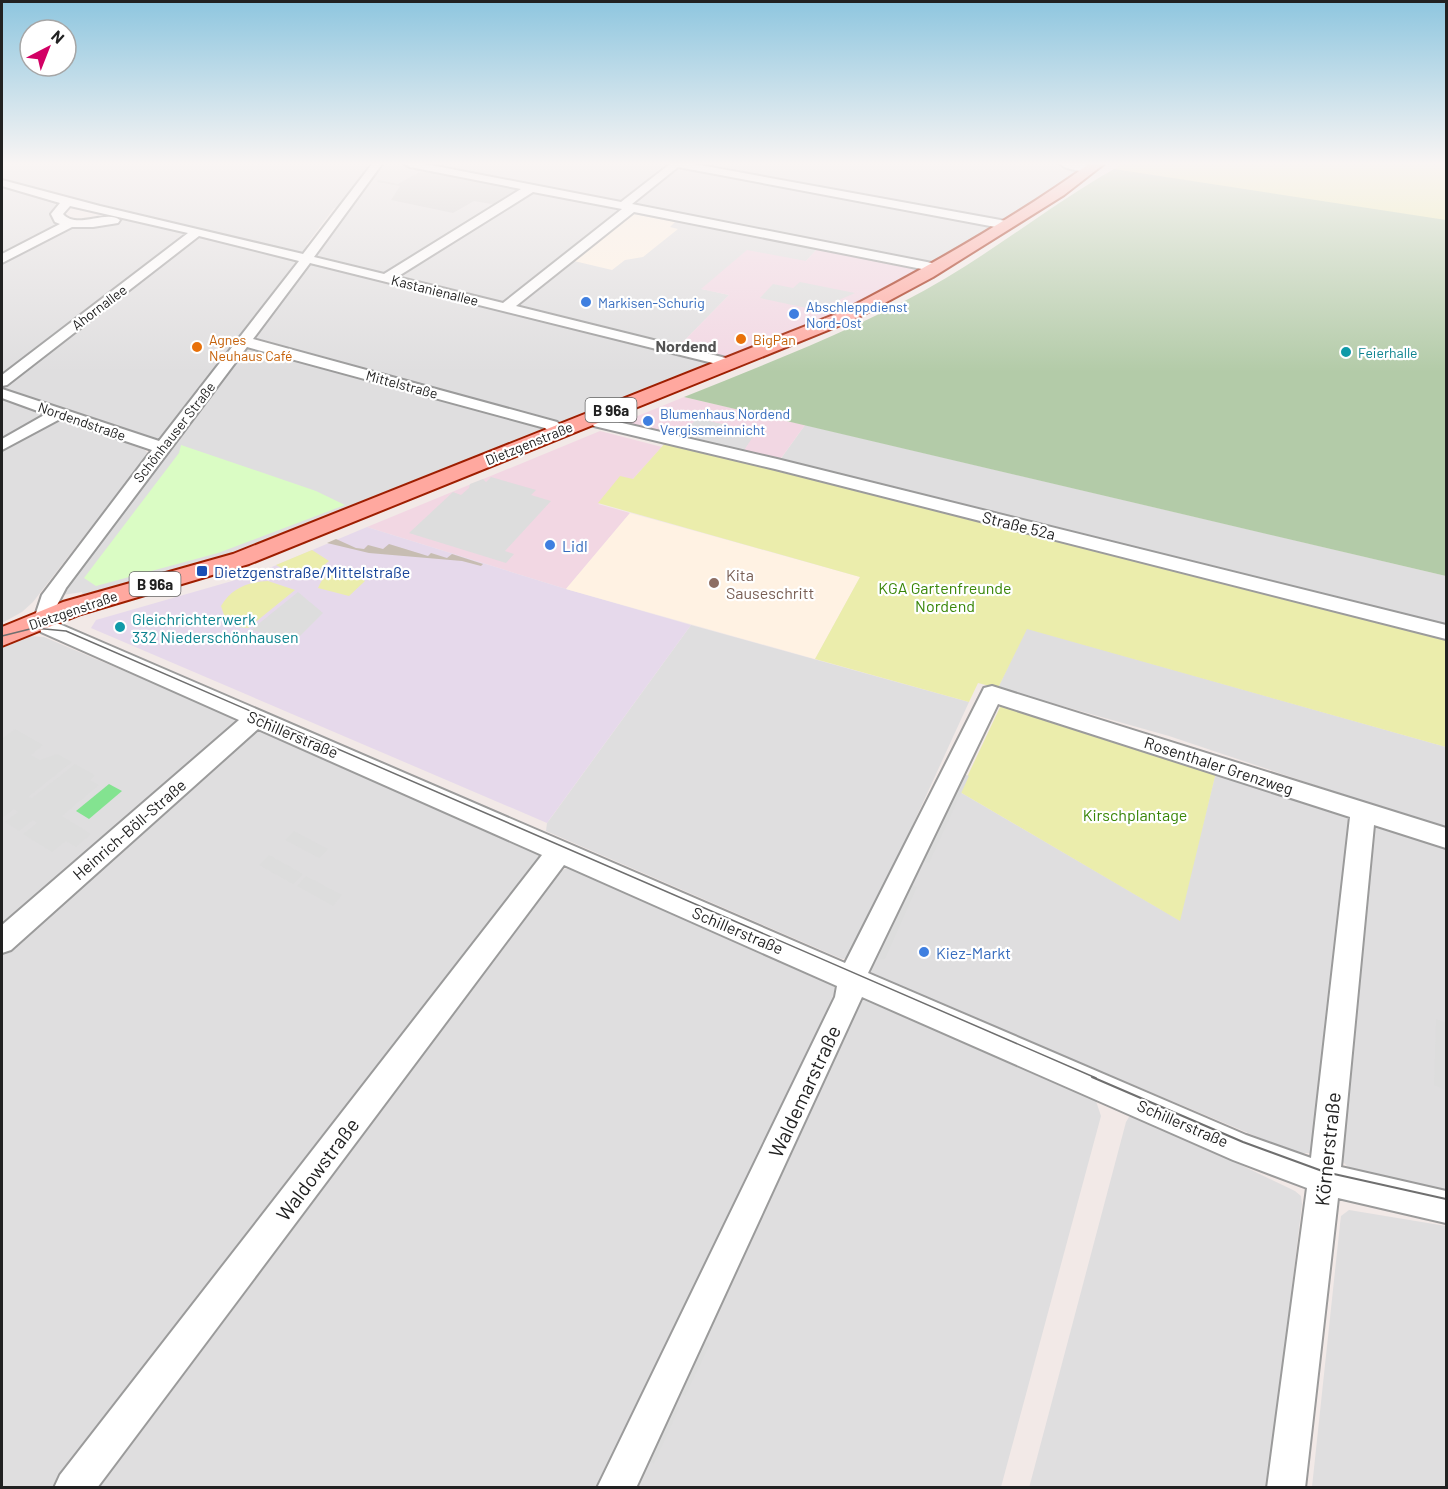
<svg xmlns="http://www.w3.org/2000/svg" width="1448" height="1489" font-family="Barlow,sans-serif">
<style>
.residential{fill:#dfdedf}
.commercial{fill:#f2d7e3}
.industrial{fill:#e6d9eb}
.education{fill:#fff2e3}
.religious{fill:#cfcfcf}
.construction{fill:#c7bdb2}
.grass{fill:#ebedac}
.cemetery{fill:#b3cba8}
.park{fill:#dafcc4}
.pitch{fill:#83e390}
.parking{fill:#ddd}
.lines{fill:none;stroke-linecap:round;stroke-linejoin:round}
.minor-casing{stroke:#9b9b9b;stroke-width:4}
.major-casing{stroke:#9e1e00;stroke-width:4}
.minor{fill:#fff;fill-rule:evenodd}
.major{fill:#ffa89f;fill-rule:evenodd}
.tram-far1{stroke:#6f6f6f;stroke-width:1.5}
.tram{stroke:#6f6f6f;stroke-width:2}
.shop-dot{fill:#3f7fe0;stroke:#fff;stroke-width:2}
.food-dot{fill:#e8710a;stroke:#fff;stroke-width:2}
.culture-dot{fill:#0f9aa8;stroke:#fff;stroke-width:2}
.transit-dot{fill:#1a4fb4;stroke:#fff;stroke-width:2}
.education-dot{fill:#8d6e63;stroke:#fff;stroke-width:2}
.labels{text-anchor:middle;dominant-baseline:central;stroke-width:4.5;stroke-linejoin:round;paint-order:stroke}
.far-street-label{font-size:14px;fill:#212121;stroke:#fff}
.far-shop-label{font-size:14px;fill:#366cbe;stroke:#fff;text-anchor:start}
.far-food-label{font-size:14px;fill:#c56008;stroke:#fff;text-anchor:start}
.far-culture-label{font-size:14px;fill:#0d838f;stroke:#fff;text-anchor:start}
.shield{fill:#fff;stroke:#646464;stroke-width:1.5}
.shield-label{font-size:15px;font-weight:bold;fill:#212121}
.far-quarter-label{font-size:16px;font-weight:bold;fill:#545454;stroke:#fff}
.street-label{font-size:16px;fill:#212121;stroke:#fff}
.shop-label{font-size:16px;fill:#366cbe;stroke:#fff;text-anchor:start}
.transit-label{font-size:16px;fill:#164399;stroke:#fff;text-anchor:start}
.education-label{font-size:16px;fill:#785e54;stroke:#fff;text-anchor:start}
.park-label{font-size:16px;fill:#398608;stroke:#fff}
.culture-label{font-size:16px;fill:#0d838f;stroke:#fff;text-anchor:start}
.near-street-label{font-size:20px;fill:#212121;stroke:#fff}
</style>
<rect width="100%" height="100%" fill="#f2e9e7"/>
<path class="residential" d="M 2,164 L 373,164 L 341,208 L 334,208 L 306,245 L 312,246 L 306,252 L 301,253 L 133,212 L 117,212 L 78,203 L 71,197 L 2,180 Z
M 380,164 L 402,164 L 524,188 L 385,274 L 319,258 L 317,256 L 360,197 L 360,192 Z
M 419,164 L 670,164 L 672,165 L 624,202 L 617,203 Z
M 687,164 L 1054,164 L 1080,170 L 1062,184 L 1001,221 L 996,222 Z
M 678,167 L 681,167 L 992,226 L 934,263 L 930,264 L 629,204 Z
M 8,187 L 60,202 L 50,216 L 61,224 L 2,257 L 2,188 Z
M 531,191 L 623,209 L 506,302 L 499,302 L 396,277 Z
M 634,211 L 819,247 L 806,261 L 702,289 L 729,295 L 678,347 L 516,306 Z
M 131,218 L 189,234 L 2,378 L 2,262 L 67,227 Z
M 199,235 L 299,261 L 161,438 L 150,440 L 2,389 L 2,385 Z
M 313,264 L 707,362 L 709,365 L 560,424 L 255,339 L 309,265 Z
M 248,347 L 546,427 L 547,429 L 237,552 L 83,595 L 82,592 L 63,595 L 63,591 Z
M 2,397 L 49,413 L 47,417 L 2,441 Z
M 60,418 L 105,432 L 109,437 L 145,450 L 148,454 L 33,602 L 22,612 L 2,623 L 2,447 L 52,420 Z
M 697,418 L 757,432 L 743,452 L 681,436 Z
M 805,425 L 1446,576 L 1446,632 L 777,464 Z
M 691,625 L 969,702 L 855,951 L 849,958 L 842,959 L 546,831 L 547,823 L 553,815 Z
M 1026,628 L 1446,747 L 1446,829 L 1169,736 L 998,688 Z
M 31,636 L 44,637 L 240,720 L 235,728 L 2,931 L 2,645 L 13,639 L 16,642 Z
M 254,730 L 265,731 L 537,852 L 541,857 L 56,1487 L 2,1487 L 2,949 L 246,734 Z
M 1217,768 L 1349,815 L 1352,821 L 1312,1153 L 1296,1153 L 876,977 L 871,972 L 870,958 L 960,792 L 1179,920 Z
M 1379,824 L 1446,844 L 1446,1190 L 1362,1173 L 1347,1166 L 1338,1157 L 1373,825 Z
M 571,866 L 836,985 L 837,989 L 601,1487 L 95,1488 L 561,871 Z
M 869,998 L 1090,1096 L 1096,1101 L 1101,1116 L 1001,1487 L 632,1488 L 857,1006 L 862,1000 Z
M 1135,1114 L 1295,1191 L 1301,1196 L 1302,1204 L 1268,1487 L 1029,1488 L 1126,1122 L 1129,1117 Z
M 1349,1210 L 1446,1226 L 1446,1487 L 1312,1487 L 1340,1224 L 1341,1216 Z"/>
<path class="commercial" d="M 819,247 L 917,266 L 922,269 L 858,304 L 727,358 L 678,347 L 729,295 L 701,289 L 747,250 L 806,261 Z
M 684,397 L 805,425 L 779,461 L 743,452 L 756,432 L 697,418 L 681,436 L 623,422 Z
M 600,431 L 662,447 L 633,479 L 598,504 L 630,513 L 566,589 L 367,527 Z"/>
<path class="industrial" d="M 367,527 L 566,589 L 691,625 L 547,823 L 91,628 L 96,620 L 253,575 Z"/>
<path class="education" d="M 633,214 L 675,222 L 670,227 L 678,229 L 643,257 L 625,260 L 612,270 L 574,261 Z
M 630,513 L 860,577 L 815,659 L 566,589 Z"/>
<path class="religious" d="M 423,170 L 521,190 L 497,205 L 474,201 L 453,213 L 391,200 L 400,186 L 377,182 L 378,180 L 398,184 Z"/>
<path class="construction" d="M 336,539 L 356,548 L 364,549 L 368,545 L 383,549 L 389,544 L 428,556 L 431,553 L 447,558 L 452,554 L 483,564 L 481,566 L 462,561 L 369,553 L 327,543 Z"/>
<path class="grass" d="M 1122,164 L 1446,164 L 1446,221 L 1112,171 Z
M 667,441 L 777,464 L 1446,632 L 1446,747 L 1027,629 L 998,688 L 978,683 L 969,702 L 815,659 L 860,577 L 598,503 L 620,476 L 633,479 Z
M 312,550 L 329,561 L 308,579 L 300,578 L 276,565 Z
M 338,570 L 350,570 L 365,581 L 349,596 L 318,588 L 322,580 Z
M 268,581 L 295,590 L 248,628 L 239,627 L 225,618 L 221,606 C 232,588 248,582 268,581 Z
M 1002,703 L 1217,768 L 1180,921 L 960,792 Z"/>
<path class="cemetery" d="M 1114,169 L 1446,220 L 1446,576 L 684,397 C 773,361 863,327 946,278 C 1003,244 1056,202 1114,169 Z"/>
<path class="park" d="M 181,445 L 316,491 L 345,505 L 218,553 L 96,586 L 84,578 L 179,453 Z"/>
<path class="pitch" d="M 109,784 L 122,791 L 89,819 L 76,811 Z"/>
<path class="parking" d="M 800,282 L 855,293 L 816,310 L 760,298 L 773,284 L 793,288 Z
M 491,477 L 536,490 L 531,495 L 551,501 L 505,551 L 514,554 L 506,563 L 409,533 L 453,492 L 461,495 L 469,488 L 470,484 L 483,479 L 486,482 Z
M 298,592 L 323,613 L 296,640 L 251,630 Z
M 15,729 L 43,745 L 31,755 L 40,760 L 57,754 L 72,762 L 28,797 L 32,798 L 75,764 L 95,775 L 90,780 L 99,785 L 62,816 L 91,834 L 76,847 L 66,841 L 52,852 L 23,834 L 37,823 L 33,820 L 19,831 L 5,822 L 18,812 L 14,809 L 2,818 L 2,739 Z
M 958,772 L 969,776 L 929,863 L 917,858 Z
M 294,831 L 328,849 L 319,858 L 285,840 Z
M 269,855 L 303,874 L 293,884 L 259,865 Z
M 306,876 L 342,895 L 333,906 L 297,886 Z
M 905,882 L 917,887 L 885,959 L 868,960 Z
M 1436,1019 L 1446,1023 L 1446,1090 L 1434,1085 Z
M 702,1339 L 710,1344 L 685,1396 L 678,1392 Z
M 672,1403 L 679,1408 L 654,1464 L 646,1459 Z"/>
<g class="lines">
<defs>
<path id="minor" d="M 372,164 L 382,164 L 314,257 L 384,274 L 521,189 L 410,167 L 405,164 L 425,164 L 621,202 L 670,164 L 694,164 L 1006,221 L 1012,225 L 1006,229 L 678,167 L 632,204 L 937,264 L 943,268 L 937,272 L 634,212 L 516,306 L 734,360 L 736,363 L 734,366 L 729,367 L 310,263 L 253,339 L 557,422 L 567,431 L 565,434 L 553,434 L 545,428 L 247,347 L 66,588 L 56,607 L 57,623 L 845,963 L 981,694 L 984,688 L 992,686 L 1446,828 L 1446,848 L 1374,825 L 1341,1167 L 1446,1191 L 1446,1223 L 1338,1198 L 1305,1488 L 1267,1488 L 1307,1188 L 1233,1160 L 862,997 L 636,1488 L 597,1488 L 835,997 L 837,986 L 564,865 L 97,1488 L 54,1488 L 60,1475 L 542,855 L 258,729 L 11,950 L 2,953 L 2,925 L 239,720 L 41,632 L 36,613 L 42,595 L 152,450 L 60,419 L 2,450 L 2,439 L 46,414 L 2,398 L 2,389 L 159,441 L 299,261 L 199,236 L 7,385 L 2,386 L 2,375 L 188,233 L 70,206 L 63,214 C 77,230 106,209 120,220 L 118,223 L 93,227 L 72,227 L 2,263 L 2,254 L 60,224 L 55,222 L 51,214 L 60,203 L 2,186 L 2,180 L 100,206 L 303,254 ZM 533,192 L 622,209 L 503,303 L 397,277 ZM 998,704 L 1350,817 L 1311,1158 L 1246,1135 L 868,973 Z
M 1060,164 L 1085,164 L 1096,168 C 1088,174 1067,170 1060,164 Z
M 593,413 L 605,419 L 777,459 L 1446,625 L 1446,639 L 775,469 L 594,426 L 585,418 Z"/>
<path id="major" d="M 1089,164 L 1104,164 L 1064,195 L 933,277 L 853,320 L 249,564 L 81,614 L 2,646 L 2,627 L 63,602 L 233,554 L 841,312 C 926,268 1011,220 1089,164 Z"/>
</defs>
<use href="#minor" class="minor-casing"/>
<use href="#major" class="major-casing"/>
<use href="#minor" class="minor"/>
<use href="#major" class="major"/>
<path class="tram-far1" d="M 2,636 L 34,628 L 66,631 L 1096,1078"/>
<path class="tram" d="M 1092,1077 L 1243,1142 L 1325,1172 L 1446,1199"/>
</g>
<linearGradient id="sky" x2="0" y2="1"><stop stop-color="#8ec6df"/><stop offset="0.44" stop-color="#f9f5f4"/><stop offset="1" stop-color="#f9f5f4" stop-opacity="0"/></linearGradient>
<rect width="1448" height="372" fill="url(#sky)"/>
<g class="shop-dot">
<circle cx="586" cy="302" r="6"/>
<circle cx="794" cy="314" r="6"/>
<circle cx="648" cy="421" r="6"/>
<circle cx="550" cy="545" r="6"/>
<circle cx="924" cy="952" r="6"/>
</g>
<g class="food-dot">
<circle cx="741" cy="339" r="6"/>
<circle cx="197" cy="347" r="6"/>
</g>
<g class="culture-dot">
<circle cx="1346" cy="352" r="6"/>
<circle cx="120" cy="627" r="6"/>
</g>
<rect class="transit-dot" x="196" y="565" width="12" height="12" rx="3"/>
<circle class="education-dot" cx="714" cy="583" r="6"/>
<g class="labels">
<g class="far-street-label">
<text transform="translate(435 290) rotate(14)">Kastanienallee</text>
<text transform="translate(99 307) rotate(-37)">Ahornallee</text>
<text transform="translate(402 384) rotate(15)">Mittelstraße</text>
<text transform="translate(82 421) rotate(19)">Nordendstraße</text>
<text transform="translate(174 432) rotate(-52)">Schönhauser Straße</text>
<text transform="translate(529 443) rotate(-22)">Dietzgenstraße</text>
<text transform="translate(73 610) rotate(-19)">Dietzgenstraße</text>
</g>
<g class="far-shop-label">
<text x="598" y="302">Markisen-Schurig</text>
<text x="806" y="306">Abschleppdienst<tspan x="806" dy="16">Nord-Ost</tspan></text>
<text x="660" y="413">Blumenhaus Nordend<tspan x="660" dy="16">Vergissmeinnicht</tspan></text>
</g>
<g class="far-food-label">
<text x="209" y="339">Agnes<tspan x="209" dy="16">Neuhaus Café</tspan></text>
<text x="753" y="339">BigPan</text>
</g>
<g class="far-culture-label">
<text x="1358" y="352">Feierhalle</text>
</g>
<g class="shield">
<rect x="585.5" y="398" width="51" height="24" rx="4.5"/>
<rect x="129.5" y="572" width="51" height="24" rx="4.5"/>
</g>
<g class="shield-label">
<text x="611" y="410">B 96a</text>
<text x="155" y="584">B 96a</text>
</g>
<g class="far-quarter-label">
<text x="686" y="345">Nordend</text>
</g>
<g class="street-label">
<text transform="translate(1019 525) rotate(14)">Straße 52a</text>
<text transform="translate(293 734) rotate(23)">Schillerstraße</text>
<text transform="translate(1219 765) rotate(18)">Rosenthaler Grenzweg</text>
<text transform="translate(129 829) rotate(-41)">Heinrich-Böll-Straße</text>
<text transform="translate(738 930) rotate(23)">Schillerstraße</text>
<text transform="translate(1183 1123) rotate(23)">Schillerstraße</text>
</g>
<g class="shop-label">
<text x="562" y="545">Lidl</text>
<text x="936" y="952">Kiez-Markt</text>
</g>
<g class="transit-label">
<text x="214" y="571">Dietzgenstraße/Mittelstraße</text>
</g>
<g class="education-label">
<text x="726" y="574">Kita<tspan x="726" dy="18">Sauseschritt</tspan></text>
</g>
<g class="park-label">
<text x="945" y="587">KGA Gartenfreunde<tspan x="945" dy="18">Nordend</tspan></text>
<text x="1135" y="814">Kirschplantage</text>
</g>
<g class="culture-label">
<text x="132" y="618">Gleichrichterwerk<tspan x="132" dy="18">332 Niederschönhausen</tspan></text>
</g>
<g class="near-street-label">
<text transform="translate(804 1091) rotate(-65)">Waldemarstraße</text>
<text transform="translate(1327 1149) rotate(-84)">Körnerstraße</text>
<text transform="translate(317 1169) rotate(-53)">Waldowstraße</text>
</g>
</g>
<rect width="1448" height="1489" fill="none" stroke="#212121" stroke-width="6"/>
<g transform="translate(48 48) rotate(42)"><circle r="28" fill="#ffffff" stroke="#a6a6a6" stroke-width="1.5"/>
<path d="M0-4.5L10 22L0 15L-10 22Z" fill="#d20064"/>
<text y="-9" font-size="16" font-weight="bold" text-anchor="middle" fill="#212121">N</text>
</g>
</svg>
